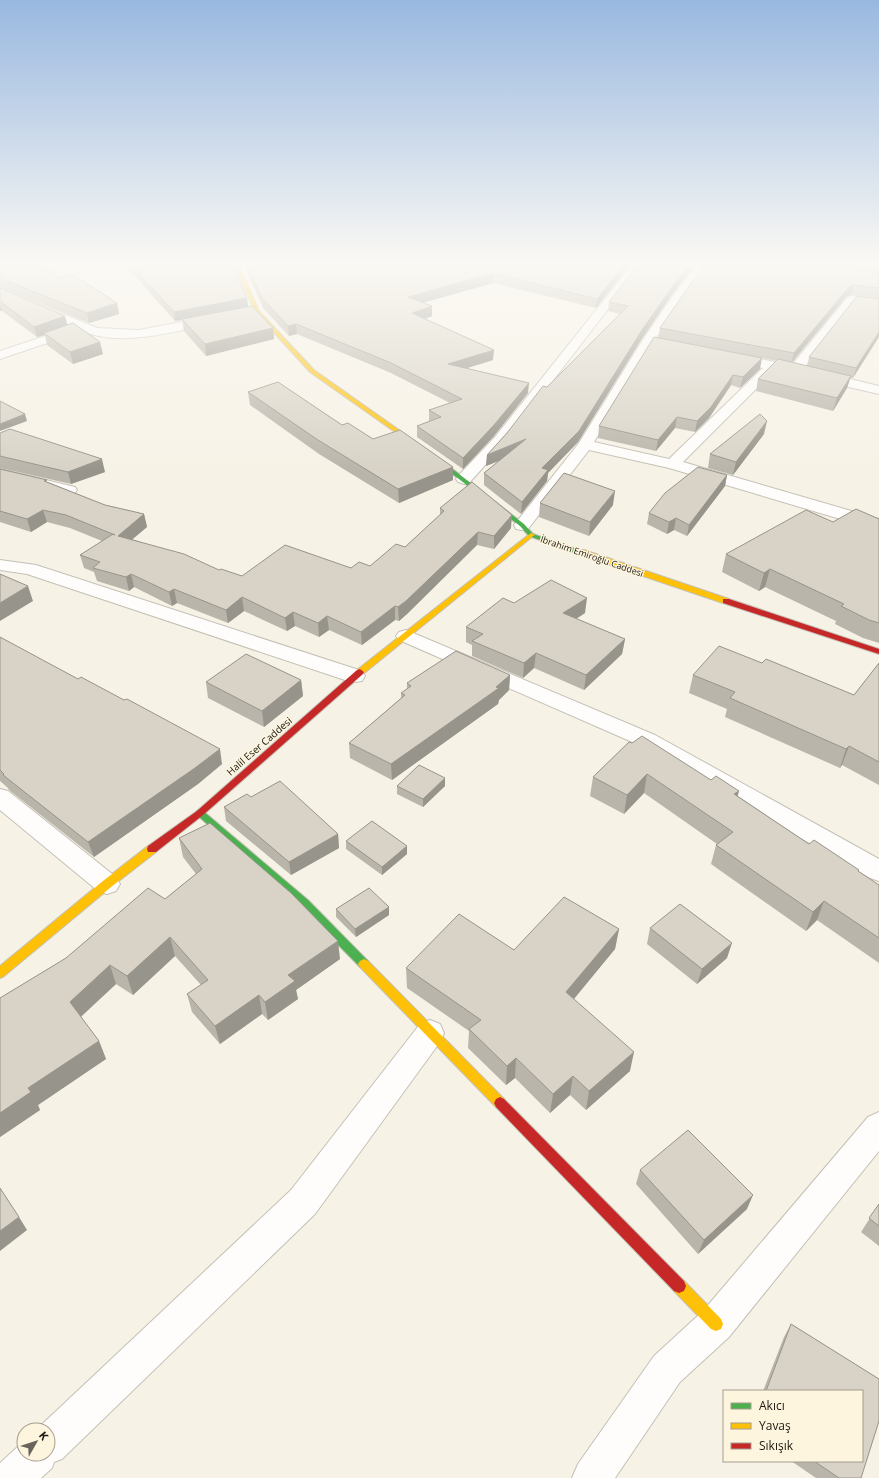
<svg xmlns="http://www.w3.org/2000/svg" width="879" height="1478" font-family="'Open Sans',sans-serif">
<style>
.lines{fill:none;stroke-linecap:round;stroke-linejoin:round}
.street-casing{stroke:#c4c0b7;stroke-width:2}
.fast-casing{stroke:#c4c0b7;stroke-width:2}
.slow-casing{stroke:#c4c0b7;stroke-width:2}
.jam-casing{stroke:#c4c0b7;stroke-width:2}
.street{fill:#fefdfb;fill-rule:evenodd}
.fast{fill:#4caf50;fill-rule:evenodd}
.slow{fill:#ffc107;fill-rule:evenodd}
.jam{fill:#c62828;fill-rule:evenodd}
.wall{fill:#bab5aa}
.shaded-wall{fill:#97948b}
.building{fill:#d8d3c6;stroke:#97948b}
.labels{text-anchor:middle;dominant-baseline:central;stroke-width:3;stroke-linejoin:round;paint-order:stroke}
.far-street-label{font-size:9px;fill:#1c1911;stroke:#fef5df}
.street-label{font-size:10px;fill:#1c1911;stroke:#fef5df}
</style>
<rect width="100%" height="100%" fill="#f7f2e6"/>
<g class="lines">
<defs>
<path id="street" d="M 255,265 L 274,265 L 273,267 L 239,274 L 234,271 L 235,269 Z
M 632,265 L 642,265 L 505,443 L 470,482 L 464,484 L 458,482 L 456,479 L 458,476 L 495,437 Z
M 697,265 L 707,265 L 681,301 L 654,341 L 594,442 L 669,459 L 763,368 L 727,361 L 725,358 L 727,355 L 732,354 L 792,365 L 847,298 L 851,296 L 879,299 L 879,307 L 854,304 L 804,368 L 879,386 L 879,394 L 775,370 L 683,462 L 879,519 L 879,527 L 873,528 L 867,527 L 669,468 L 589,450 L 528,529 L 522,530 L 516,529 L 514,525 L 579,443 L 642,341 L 672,297 Z
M 0,288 L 97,328 L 139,330 L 213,316 L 217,317 L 219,320 L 217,323 L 213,324 C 170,332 121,348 79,330 L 77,333 L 0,359 L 0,351 L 72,327 L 0,295 Z
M 0,469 L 75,487 L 77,490 L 75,493 L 69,495 L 0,479 Z
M 0,560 L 36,565 L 362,671 L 365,676 L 362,681 L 355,682 L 348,681 L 27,574 L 0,570 Z
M 406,630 L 655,735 L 879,859 L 879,881 L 870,878 L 639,745 L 399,640 L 396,636 L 399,632 Z
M 0,789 L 8,791 L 116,877 L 120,884 L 116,891 L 107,894 L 98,891 L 0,810 Z
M 430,1020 L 440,1024 L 444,1033 L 440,1042 L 315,1214 L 62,1459 L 54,1462 L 52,1468 L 41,1478 L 0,1478 L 0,1463 L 24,1441 L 24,1454 L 48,1454 L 48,1430 L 36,1430 L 291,1190 L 420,1024 Z
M 879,1112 L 879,1151 L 729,1337 L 680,1382 L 615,1478 L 572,1478 L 578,1464 L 654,1356 L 703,1311 L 868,1117 Z"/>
<path id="fast" d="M 429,454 L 433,454 L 524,524 L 533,534 L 585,552 L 584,554 L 578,554 L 529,536 L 520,526 L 429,456 Z
M 200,809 L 203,811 L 308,900 L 368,961 L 370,964 L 368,967 L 364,969 L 360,967 L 300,906 L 197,815 L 195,813 L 197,811 Z"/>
<path id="slow" d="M 235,265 L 239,265 L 259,311 L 314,370 L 433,454 L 433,456 L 429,456 L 310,372 L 255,312 Z
M 531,533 L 535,535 L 533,536 L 363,674 L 357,674 L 356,672 L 357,670 Z
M 578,550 L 584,550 L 729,599 L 730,601 L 726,603 L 723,603 L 578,554 Z
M 152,845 L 156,846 L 157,849 L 156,852 L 111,887 L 4,976 L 0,978 L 0,966 L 103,881 L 148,846 Z
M 364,959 L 368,961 L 504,1099 L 506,1103 L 504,1107 L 500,1109 L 496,1107 L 360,967 L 358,964 L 360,961 Z
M 679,1279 L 684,1281 L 721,1319 L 723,1324 L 721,1329 L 716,1331 L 711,1329 L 674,1291 L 672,1286 L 674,1281 Z"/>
<path id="jam" d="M 723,599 L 729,599 L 879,649 L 879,654 L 723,603 Z
M 360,669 L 364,672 L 363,674 L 203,815 L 156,852 L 148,852 L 147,849 L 148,846 L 197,811 L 357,670 Z
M 500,1097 L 504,1099 L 684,1281 L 686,1286 L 684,1291 L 679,1293 L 674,1291 L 496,1107 L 494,1103 L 496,1099 Z"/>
</defs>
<use href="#street" class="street-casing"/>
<use href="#fast" class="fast-casing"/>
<use href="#slow" class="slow-casing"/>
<use href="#jam" class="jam-casing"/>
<use href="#street" class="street"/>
<use href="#fast" class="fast"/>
<use href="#slow" class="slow"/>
<use href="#jam" class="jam"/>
</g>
<path class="wall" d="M 0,265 L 60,278 L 117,303 L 119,314 L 89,323 L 0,287 Z
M 125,265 L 233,265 L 247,298 L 248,306 L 273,328 L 274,339 L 206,356 L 184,331 L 182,320 L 175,321 Z
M 243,265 L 630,265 L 596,308 L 493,283 L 422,303 L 432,306 L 432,316 L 425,319 L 493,360 L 467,368 L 528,393 L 494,436 L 463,469 L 417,437 L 417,426 L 429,421 L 429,410 L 450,403 L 391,373 L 297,334 L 289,336 L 263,308 L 248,274 L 247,265 L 244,266 Z
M 704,265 L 879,265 L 879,298 L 851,295 L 846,297 L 792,363 L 807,366 L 809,357 L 879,299 L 853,378 L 850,378 L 847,388 L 833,411 L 756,391 L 758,379 L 777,361 L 658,338 L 660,328 Z
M 0,288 L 67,325 L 103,354 L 73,364 L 47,345 L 45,335 L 37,337 L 2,311 L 0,311 Z
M 671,296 L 641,340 L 578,442 L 548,473 L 547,481 L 521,514 L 484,485 L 484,473 L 499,461 L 486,466 L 487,455 L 547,387 L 620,314 L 608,311 L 609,302 Z
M 654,337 L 760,369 L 740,388 L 731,385 L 709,418 L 695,432 L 675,428 L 656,451 L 598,438 L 599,426 Z
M 248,392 L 342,425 L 373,439 L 453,467 L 453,480 L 399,503 L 319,454 L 250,405 Z
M 0,433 L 105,472 L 71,484 L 0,468 Z
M 764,434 L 733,475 L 708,468 L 710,454 Z
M 0,469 L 48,482 L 105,505 L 144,514 L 147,527 L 132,539 L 219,570 L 242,576 L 351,568 L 370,566 L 405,547 L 440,515 L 440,508 L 511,528 L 494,549 L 477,545 L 407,614 L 399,621 L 395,620 L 362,645 L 329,630 L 319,637 L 295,626 L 287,631 L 244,611 L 228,623 L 177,603 L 172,606 L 134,587 L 129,591 L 97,581 L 94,572 L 84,568 L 80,555 L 102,541 L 70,528 L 47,522 L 31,532 L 0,522 Z
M 727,475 L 725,486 L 687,536 L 674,530 L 667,534 L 647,524 L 649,513 Z
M 540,503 L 613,505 L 589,536 L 539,517 Z
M 879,519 L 879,643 L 863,638 L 835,624 L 836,621 L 765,587 L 759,591 L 722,572 L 726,554 L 833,522 Z
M 514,603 L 585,613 L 576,619 L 625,639 L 622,654 L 584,690 L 534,668 L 523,678 L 472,656 L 472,645 L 466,642 L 466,627 Z
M 0,637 L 222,764 L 198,784 L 94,857 L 9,790 L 8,788 L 0,781 Z
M 762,663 L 854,695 L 879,663 L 879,785 L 842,765 L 840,768 L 725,717 L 727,709 L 689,693 L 693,675 Z
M 510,675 L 509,690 L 499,700 L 498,704 L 392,780 L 350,758 L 349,743 L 401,698 L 401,693 L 407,689 L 407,683 Z
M 301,680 L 303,696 L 264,727 L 208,698 L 206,682 Z
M 629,742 L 711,780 L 738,796 L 809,844 L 859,870 L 858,872 L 879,885 L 879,963 L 817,920 L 806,931 L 711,864 L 716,845 L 717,844 L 644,793 L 624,814 L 590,796 L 593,777 Z
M 445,778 L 445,786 L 423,807 L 397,794 L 397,786 Z
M 251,797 L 338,834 L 339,848 L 291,875 L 226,821 L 224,807 Z
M 179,838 L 340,959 L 296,990 L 298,999 L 268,1020 L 262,1014 L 220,1044 L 192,1012 L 187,994 L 201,985 L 175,956 L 133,995 L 116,984 L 81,1017 L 99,1041 L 106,1059 L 38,1105 L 40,1110 L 0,1137 L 0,998 L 165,899 L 196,874 L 183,857 Z
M 346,841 L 407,846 L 407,854 L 382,875 L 346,849 Z
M 389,907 L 389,915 L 356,937 L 336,917 L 336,909 Z
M 650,928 L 727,958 L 697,984 L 647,944 Z
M 619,929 L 615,949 L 574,999 L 630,1071 L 586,1110 L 570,1095 L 550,1113 L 515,1078 L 506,1085 L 468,1048 L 469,1031 L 407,988 L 406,968 L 514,950 Z
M 640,1170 L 747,1209 L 698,1254 L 636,1184 Z
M 879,1204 L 879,1246 L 861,1232 Z
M 791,1324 L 879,1379 L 879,1421 L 861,1478 L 816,1478 L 791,1461 L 862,1461 L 862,1391 L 763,1391 L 784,1337 Z"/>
<path class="shaded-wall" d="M 624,265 L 630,265 L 596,308 L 597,299 Z
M 690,265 L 695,265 L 671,296 L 641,340 L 578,442 L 548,473 L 547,481 L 521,514 L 522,502 L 542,468 L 642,330 L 672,287 Z
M 493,273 L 493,283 L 408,307 L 408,297 Z
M 854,285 L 851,295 L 846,297 L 791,363 L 794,353 L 849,287 Z
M 247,298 L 248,307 L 182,319 L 182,320 L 175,321 L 174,312 Z
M 117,303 L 119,314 L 89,323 L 87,313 Z
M 0,305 L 2,311 L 0,311 Z
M 432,306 L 432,316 L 412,323 L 412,313 Z
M 65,316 L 68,327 L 44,333 L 45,335 L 37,337 L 34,327 Z
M 296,324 L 297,334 L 289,336 L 288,326 Z
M 273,328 L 274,339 L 206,356 L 205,344 Z
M 879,332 L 879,337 L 853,378 L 856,368 Z
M 100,342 L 103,354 L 73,364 L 70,352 Z
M 494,350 L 493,360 L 448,374 L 448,364 Z
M 762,358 L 760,369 L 740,388 L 743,377 Z
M 733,375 L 731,385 L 709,418 L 695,432 L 697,421 Z
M 851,376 L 847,388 L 833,411 L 837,398 Z
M 529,383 L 528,393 L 494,436 L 463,469 L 463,458 Z
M 25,414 L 27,421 L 0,431 L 0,424 Z
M 677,417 L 675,428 L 656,451 L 658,440 Z
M 767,421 L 764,434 L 733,475 L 736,462 Z
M 526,439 L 525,450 L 486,466 L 487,455 Z
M 102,459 L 105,472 L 71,484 L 68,472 Z
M 453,467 L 453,480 L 399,503 L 398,489 Z
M 727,475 L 725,486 L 687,536 L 689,525 Z
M 615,491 L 613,505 L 589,536 L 590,522 Z
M 43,510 L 47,522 L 31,532 L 27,519 Z
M 144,514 L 147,527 L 121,549 L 118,536 Z
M 512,515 L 511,528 L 494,549 L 494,536 Z
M 676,518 L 674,530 L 667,534 L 669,522 Z
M 478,532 L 477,545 L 407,614 L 399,621 L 398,607 Z
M 770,569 L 765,587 L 759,591 L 764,573 Z
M 131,574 L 134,587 L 129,591 L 126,577 Z
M 28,586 L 33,601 L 0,621 L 0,603 Z
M 174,589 L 177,603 L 172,606 L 169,592 Z
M 242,597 L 244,611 L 228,623 L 226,610 Z
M 587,598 L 585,613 L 562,628 L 563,613 Z
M 395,606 L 395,620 L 362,645 L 361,632 Z
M 293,612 L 295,626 L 287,631 L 285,618 Z
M 327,616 L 329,630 L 319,637 L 318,623 Z
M 625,639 L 622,654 L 584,690 L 586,675 Z
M 536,653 L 534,668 L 523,678 L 524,663 Z
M 510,675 L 509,690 L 499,700 L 498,704 L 392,780 L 391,764 L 496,687 Z
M 301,680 L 303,696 L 264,727 L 262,711 Z
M 849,746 L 842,765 L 840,768 L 846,749 Z
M 220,749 L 222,764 L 198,784 L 94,857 L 88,842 Z
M 647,774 L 644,793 L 624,814 L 627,795 Z
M 445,778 L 445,786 L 423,807 L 423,799 Z
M 739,791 L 734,810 L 734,794 Z
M 338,834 L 339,848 L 291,875 L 289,862 Z
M 407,846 L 407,854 L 382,875 L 382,867 Z
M 824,901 L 817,920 L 806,931 L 813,912 Z
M 389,907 L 389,915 L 356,937 L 355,929 Z
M 619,929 L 615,949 L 563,1012 L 566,992 Z
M 170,937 L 175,956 L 133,995 L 127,976 Z
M 338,941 L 340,959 L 296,990 L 298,999 L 268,1020 L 265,1002 L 288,975 Z
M 732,943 L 727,958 L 697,984 L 702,969 Z
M 110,965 L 116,984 L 77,1020 L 70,1002 Z
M 259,995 L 262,1014 L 220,1044 L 215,1026 Z
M 99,1041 L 106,1059 L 38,1105 L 40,1110 L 0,1137 L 0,1113 L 28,1088 Z
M 634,1052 L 630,1071 L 586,1110 L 589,1091 Z
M 516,1058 L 515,1078 L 506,1085 L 507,1066 Z
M 573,1076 L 570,1095 L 550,1113 L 553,1094 Z
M 753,1195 L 747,1209 L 698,1254 L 704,1240 Z
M 19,1217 L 27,1230 L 0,1251 L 0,1231 Z"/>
<path class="building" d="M 0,265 L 42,265 L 60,278 L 74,275 L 117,303 L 87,313 L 0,278 Z
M 131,265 L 233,265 L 247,298 L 174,312 Z
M 246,265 L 624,265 L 597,299 L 493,273 L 408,297 L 432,306 L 412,313 L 494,350 L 448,364 L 529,383 L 494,425 L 463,458 L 417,426 L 441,417 L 429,410 L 462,399 L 391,363 L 296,324 L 288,326 L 262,298 Z
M 638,265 L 690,265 L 672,287 L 642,330 L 579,431 L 542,468 L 548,470 L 522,502 L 484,473 L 526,439 L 487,455 L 507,433 L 543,386 L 547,387 L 628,306 L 609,302 Z
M 704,265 L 842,265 L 879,273 L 879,288 L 854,285 L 849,287 L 794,353 L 660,328 Z
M 0,288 L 65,316 L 34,327 L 0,301 Z
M 857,296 L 879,299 L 879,332 L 856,368 L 809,357 Z
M 252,306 L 273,328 L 205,344 L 182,319 Z
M 73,323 L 100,342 L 70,352 L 44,333 Z
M 654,337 L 762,358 L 743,377 L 733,375 L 711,407 L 697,421 L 677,417 L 658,440 L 599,426 Z
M 778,359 L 851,376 L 837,398 L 758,379 Z
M 278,382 L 342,425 L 348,423 L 373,439 L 400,430 L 453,467 L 398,489 L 318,440 L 248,392 Z
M 0,401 L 25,414 L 0,424 Z
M 760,414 L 767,421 L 736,462 L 710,454 Z
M 10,429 L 102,459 L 68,472 L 0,456 L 0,433 Z
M 698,467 L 727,475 L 689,525 L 676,518 L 669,522 L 649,513 L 665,493 Z
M 0,469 L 47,480 L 44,481 L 105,505 L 144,514 L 118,536 L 184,554 L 219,570 L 221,569 L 242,576 L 285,545 L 351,568 L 359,562 L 370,566 L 396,544 L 405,547 L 444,511 L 440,508 L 472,482 L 512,515 L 494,536 L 478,532 L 406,601 L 398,607 L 395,606 L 361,632 L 327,616 L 318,623 L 293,612 L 285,618 L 242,597 L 226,610 L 174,589 L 169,592 L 131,574 L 126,577 L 93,568 L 100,562 L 80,555 L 113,534 L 115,535 L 66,515 L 43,510 L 27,519 L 0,511 Z
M 564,473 L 615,491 L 590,522 L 540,503 Z
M 856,509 L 879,519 L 879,623 L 869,620 L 841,606 L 844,604 L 770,569 L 764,573 L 726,554 L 806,510 L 833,522 Z
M 0,574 L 28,586 L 0,603 Z
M 551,580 L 587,598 L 563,613 L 625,639 L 586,675 L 536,653 L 524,663 L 472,641 L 483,634 L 466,627 L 503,598 L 514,603 Z
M 0,637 L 78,679 L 81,677 L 124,700 L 127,699 L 220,749 L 195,768 L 88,842 L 3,775 L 4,774 L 0,770 Z
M 719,646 L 762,663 L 766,659 L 854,695 L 879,663 L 879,762 L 849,746 L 846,749 L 730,698 L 735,692 L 693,675 Z
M 456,651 L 510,675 L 496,687 L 499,688 L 391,764 L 349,743 L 405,695 L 401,693 L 411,686 L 407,683 Z
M 246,654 L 301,680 L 262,711 L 206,682 Z
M 642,736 L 711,780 L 716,776 L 739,791 L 734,794 L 809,844 L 814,840 L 859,870 L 858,871 L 879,885 L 879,938 L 824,901 L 813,912 L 716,845 L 733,832 L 647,774 L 627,795 L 593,777 L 629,742 L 632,743 Z
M 419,765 L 445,778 L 423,799 L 397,786 Z
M 280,781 L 338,834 L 289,862 L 224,807 L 247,794 L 251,797 Z
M 372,821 L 407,846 L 382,867 L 346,841 Z
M 210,823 L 291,893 L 338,941 L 288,975 L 295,981 L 265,1002 L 259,995 L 215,1026 L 187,994 L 208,980 L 170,937 L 127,976 L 110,965 L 70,1002 L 99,1041 L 28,1088 L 31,1092 L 0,1113 L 0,998 L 66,958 L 148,888 L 165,899 L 202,869 L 179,838 Z
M 369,888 L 389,907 L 355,929 L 336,909 Z
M 564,897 L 619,929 L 566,992 L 634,1052 L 589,1091 L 573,1076 L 553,1094 L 516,1058 L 507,1066 L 469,1029 L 481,1020 L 406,968 L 459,914 L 514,950 Z
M 680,904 L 732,943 L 702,969 L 650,928 Z
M 688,1130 L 753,1195 L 704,1240 L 640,1170 Z
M 0,1188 L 19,1217 L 0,1231 Z
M 879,1204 L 879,1226 L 869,1218 Z
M 791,1324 L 879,1379 L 879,1421 L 861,1478 L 839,1478 L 814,1461 L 862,1461 L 862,1391 L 766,1391 Z"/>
<linearGradient id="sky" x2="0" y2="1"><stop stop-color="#99b8e0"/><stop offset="0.56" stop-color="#fbf9f4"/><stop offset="1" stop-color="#fbf9f4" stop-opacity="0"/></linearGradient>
<rect width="879" height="471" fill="url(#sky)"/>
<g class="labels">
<g class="far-street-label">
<text transform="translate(592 556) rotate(19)">İbrahim Emiroğlu Caddesi</text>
</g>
<g class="street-label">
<text transform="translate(259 746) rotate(-41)">Halil Eser Caddesi</text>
</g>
</g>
<rect x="723" y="1390" width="140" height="72" fill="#fef5df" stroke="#a49d8d"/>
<rect x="731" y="1403" width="20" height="6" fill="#4caf50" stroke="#a49d8d"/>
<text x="759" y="1410" font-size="12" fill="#1c1911">Akıcı</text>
<rect x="731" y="1423" width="20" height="6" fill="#ffc107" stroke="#a49d8d"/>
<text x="759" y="1430" font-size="12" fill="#1c1911">Yavaş</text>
<rect x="731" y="1443" width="20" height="6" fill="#c62828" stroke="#a49d8d"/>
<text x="759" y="1450" font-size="12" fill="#1c1911">Sıkışık</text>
<g transform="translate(36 1442) rotate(51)"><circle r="19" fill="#fef5df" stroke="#a49d8d"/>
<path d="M0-3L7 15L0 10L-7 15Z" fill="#69655c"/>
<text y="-6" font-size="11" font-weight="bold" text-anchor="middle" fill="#1c1911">K</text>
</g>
</svg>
